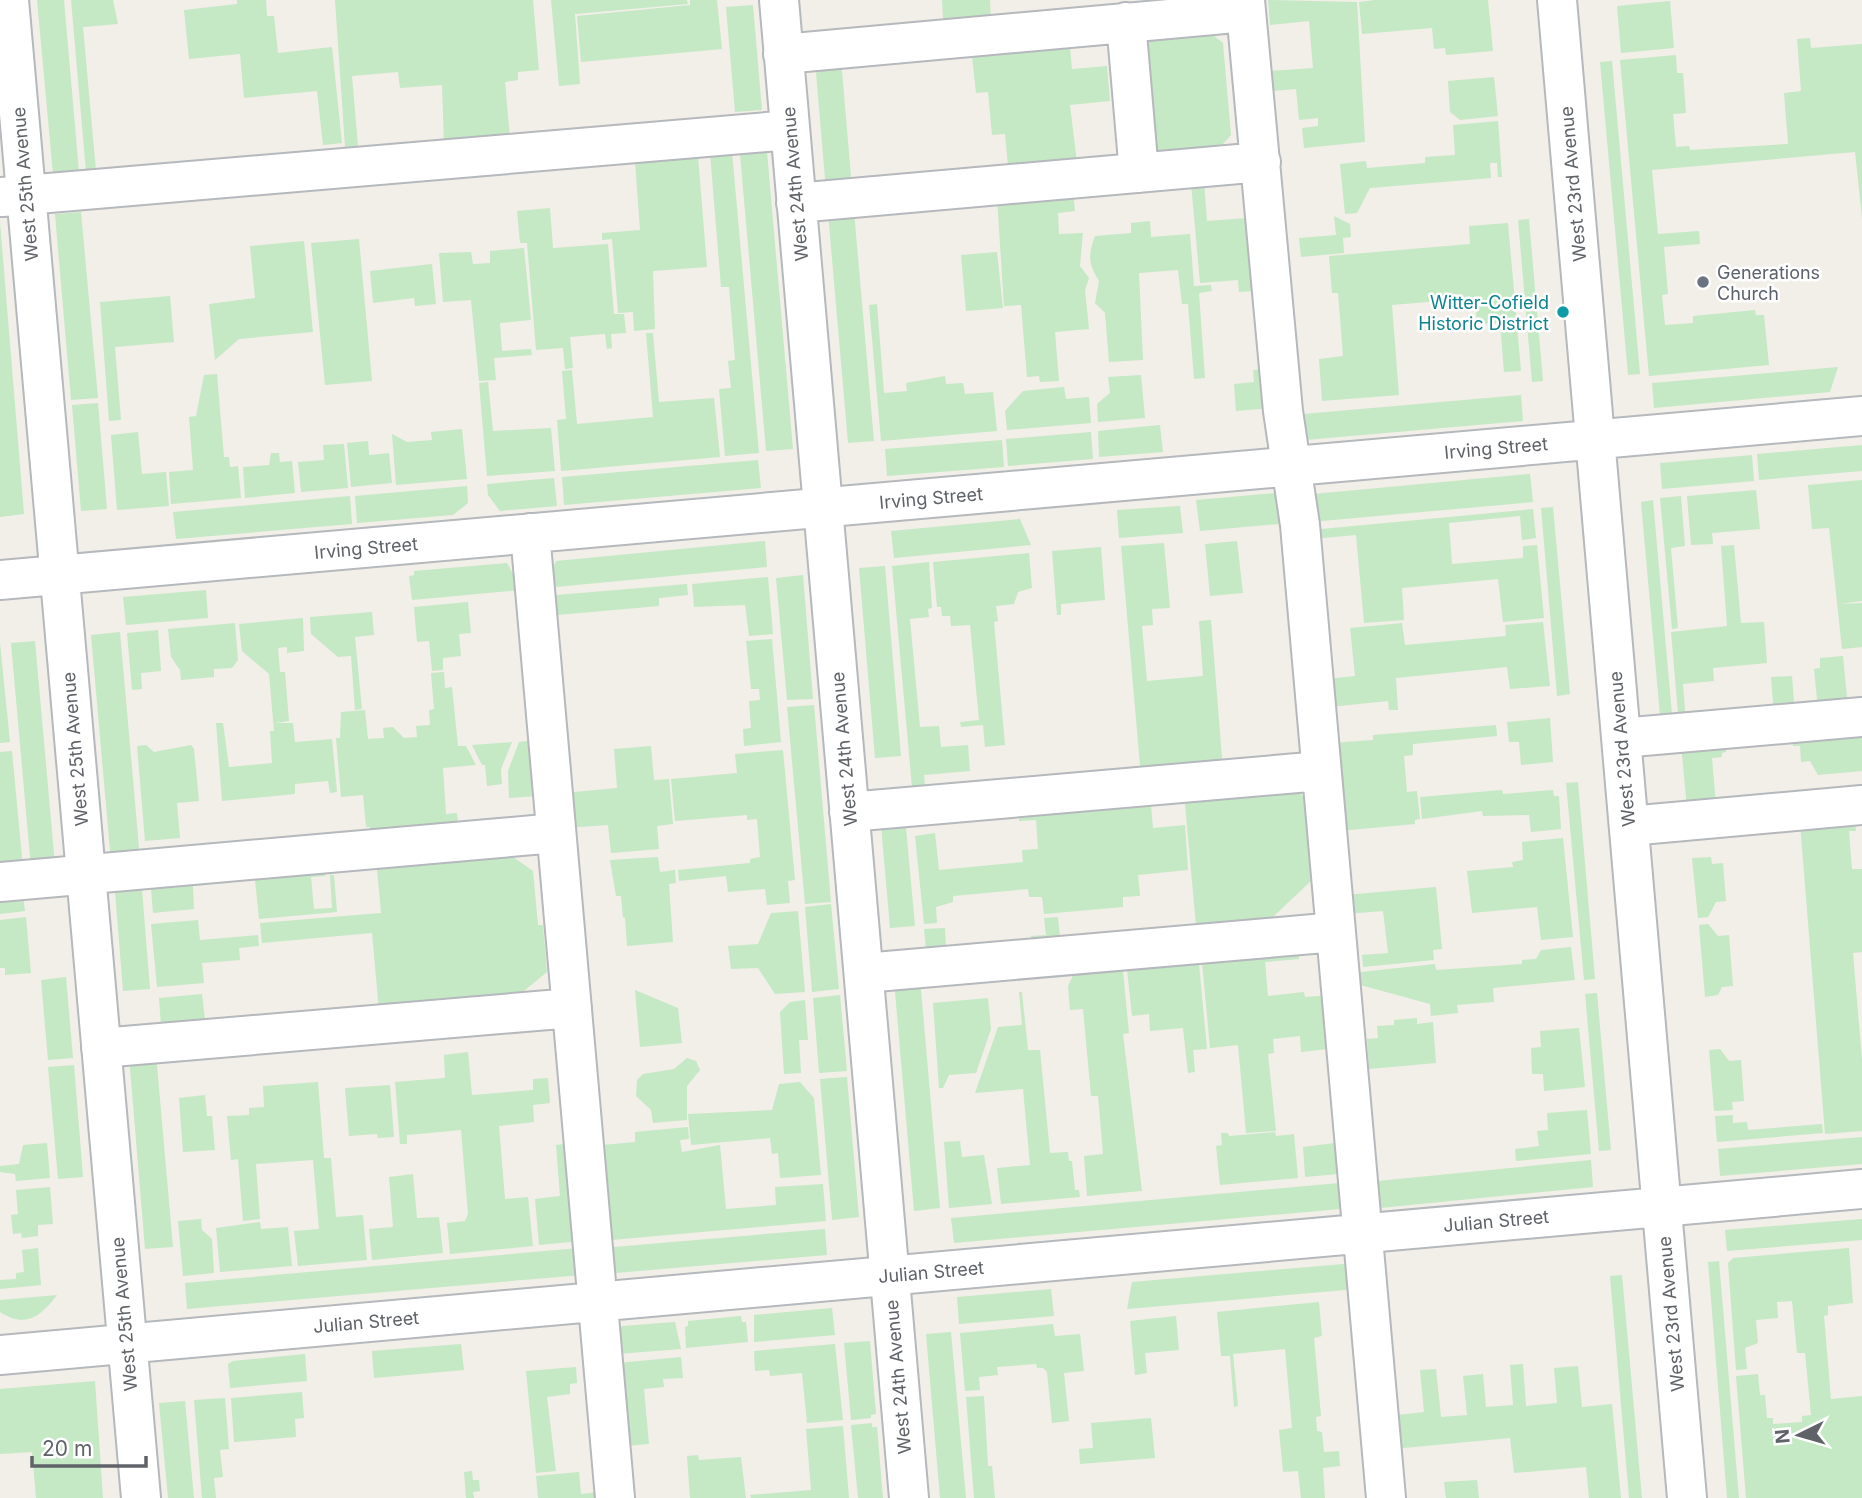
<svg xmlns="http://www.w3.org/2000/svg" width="1862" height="1498" font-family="Inter,sans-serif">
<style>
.green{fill:#c5e8c5}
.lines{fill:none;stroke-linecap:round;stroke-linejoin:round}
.minor-casing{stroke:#b5b8bc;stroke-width:42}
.minor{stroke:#fff;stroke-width:38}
.worship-dot{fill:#6b7280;stroke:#fff;stroke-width:2.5}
.culture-dot{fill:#0f9aa8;stroke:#fff;stroke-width:2.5}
.labels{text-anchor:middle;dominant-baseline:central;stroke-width:5;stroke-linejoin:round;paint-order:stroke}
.street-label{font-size:18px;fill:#5f6368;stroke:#fff}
.worship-label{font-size:18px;fill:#5b616d;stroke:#fff;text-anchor:start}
.culture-label{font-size:18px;fill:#0d838f;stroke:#fff;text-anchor:end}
</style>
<rect width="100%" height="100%" fill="#f1efe8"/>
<path class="green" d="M 37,0 L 64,0 L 79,172 L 53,174 Z
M 71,0 L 113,0 L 118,24 L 83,27 L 96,171 L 86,172 Z
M 237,0 L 266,0 L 267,16 L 274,16 L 278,53 L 332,47 L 342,143 L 323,145 L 317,91 L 244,98 L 240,54 L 189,59 L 184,10 L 237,4 Z
M 335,0 L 533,0 L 539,70 L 518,72 L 518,80 L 505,82 L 510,138 L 444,144 L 442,85 L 400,88 L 398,72 L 352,76 L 358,146 L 345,147 Z
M 551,0 L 687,0 L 688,4 L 575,14 L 580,84 L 559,86 Z
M 690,0 L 717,0 L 722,49 L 581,62 L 577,16 L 690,5 Z
M 942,0 L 990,0 L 991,20 L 932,25 L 932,20 L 943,19 Z
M 1268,0 L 1357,2 L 1365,142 L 1304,148 L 1302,128 L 1318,126 L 1318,118 L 1299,120 L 1296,89 L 1261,92 L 1270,71 L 1313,68 L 1309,21 L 1270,25 Z
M 1375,0 L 1488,0 L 1493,51 L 1446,55 L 1445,48 L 1434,49 L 1432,28 L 1362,34 L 1359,2 Z
M 1670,1 L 1674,48 L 1621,53 L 1617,6 Z
M 753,5 L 762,110 L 735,112 L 726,7 Z
M 1208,31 L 1223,43 L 1231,135 L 1214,154 L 1158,159 L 1148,151 L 1139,46 L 1148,37 Z
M 1069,38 L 1072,69 L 1107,66 L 1110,101 L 1070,105 L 1078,171 L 1009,177 L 1005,134 L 992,135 L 988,92 L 976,93 L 971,47 Z
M 1810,38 L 1811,48 L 1862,44 L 1862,218 L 1855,152 L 1652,170 L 1658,234 L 1699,231 L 1700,244 L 1664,247 L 1668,294 L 1662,295 L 1665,325 L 1693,323 L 1693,316 L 1755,310 L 1756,315 L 1764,315 L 1769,365 L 1649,376 L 1620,60 L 1676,55 L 1677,73 L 1683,73 L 1686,113 L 1673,114 L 1676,147 L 1689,146 L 1690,150 L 1788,144 L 1784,93 L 1801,91 L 1797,39 Z
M 841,59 L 852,188 L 826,190 L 815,61 Z
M 1612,61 L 1640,374 L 1628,375 L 1600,62 Z
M 1494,77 L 1498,116 L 1460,120 L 1450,112 L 1448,81 Z
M 1498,121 L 1502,177 L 1498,177 L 1497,163 L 1490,163 L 1491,178 L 1370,188 L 1357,213 L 1345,214 L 1340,164 L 1366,161 L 1367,168 L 1425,163 L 1425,157 L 1455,155 L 1453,125 Z
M 732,152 L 759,453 L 725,456 L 719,389 L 731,388 L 728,361 L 735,360 L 729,287 L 721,287 L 710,153 Z
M 767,152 L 793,449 L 766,451 L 740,154 Z
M 698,156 L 707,267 L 653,271 L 655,329 L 634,331 L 633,312 L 618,313 L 612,239 L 602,240 L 602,233 L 640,230 L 635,161 Z
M 1204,182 L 1207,221 L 1247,218 L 1255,291 L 1239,292 L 1238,280 L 1200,283 L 1191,183 Z
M 1073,192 L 1075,211 L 1058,213 L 1059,234 L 1083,233 L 1080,266 L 1089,278 L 1085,290 L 1089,329 L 1055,332 L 1059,381 L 1040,382 L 1039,376 L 1027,377 L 1021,305 L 1004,306 L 997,198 Z
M 550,208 L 553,248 L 608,244 L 614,314 L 624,314 L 626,333 L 611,334 L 612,348 L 607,349 L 605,334 L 570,337 L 573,368 L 565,369 L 563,348 L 536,350 L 527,243 L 520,243 L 517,211 Z
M 854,211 L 874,441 L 848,443 L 828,213 Z
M 81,212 L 98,398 L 71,400 L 55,214 Z
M 1334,216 L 1350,224 L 1351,237 L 1343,238 L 1344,253 L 1301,257 L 1299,238 L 1336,235 Z
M 1529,219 L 1543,381 L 1532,382 L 1518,220 Z
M 1150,221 L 1151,237 L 1190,234 L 1194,286 L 1211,285 L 1212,291 L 1199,293 L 1205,378 L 1194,379 L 1188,304 L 1182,304 L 1178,270 L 1139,273 L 1143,360 L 1109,362 L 1105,313 L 1095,303 L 1099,281 C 1088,263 1088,256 1095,236 L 1131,233 L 1131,223 Z
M 0,222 L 24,514 L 0,517 Z
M 1508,223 L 1521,371 L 1504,372 L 1500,323 L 1477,324 L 1475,298 L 1392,305 L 1399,395 L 1322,401 L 1319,359 L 1343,356 L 1338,293 L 1332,293 L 1329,256 L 1470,244 L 1469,226 Z
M 359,239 L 372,381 L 325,385 L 311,243 Z
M 304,241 L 313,332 L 239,339 L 215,360 L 209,304 L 255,298 L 250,246 Z
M 524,248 L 531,320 L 500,323 L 502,351 L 531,349 L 532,355 L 494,358 L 496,380 L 479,381 L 471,300 L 443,302 L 439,253 L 471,252 L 473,264 L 490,263 L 490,251 Z
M 997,252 L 1003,308 L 966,311 L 961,255 Z
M 432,264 L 436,304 L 415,306 L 414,298 L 373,303 L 370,271 Z
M 170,296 L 174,342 L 115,347 L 121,420 L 109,421 L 100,302 Z
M 877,304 L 884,393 L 907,391 L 906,383 L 945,376 L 946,384 L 963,383 L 965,394 L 993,392 L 997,431 L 881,441 L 869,305 Z
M 646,333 L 653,333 L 659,402 L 714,398 L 720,457 L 561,471 L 557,420 L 566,419 L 562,371 L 572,370 L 577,424 L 653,417 Z
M 1838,367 L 1830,392 L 1654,408 L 1652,383 Z
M 1261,369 L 1271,408 L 1236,411 L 1234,384 L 1254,382 L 1253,370 Z
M 217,374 L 224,457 L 229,457 L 230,467 L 238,466 L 241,498 L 171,504 L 169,472 L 193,470 L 189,417 L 196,416 L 204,375 Z
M 1141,375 L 1145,418 L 1098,422 L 1097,404 L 1110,393 L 1108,377 Z
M 488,382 L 493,431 L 551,428 L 555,471 L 487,476 L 479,383 Z
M 1064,387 L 1066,399 L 1089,397 L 1091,423 L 1007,430 L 1005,411 L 1023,391 Z
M 1521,395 L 1523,421 L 1294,441 L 1292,415 Z
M 98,403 L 107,509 L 81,511 L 72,405 Z
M 1160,425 L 1163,452 L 1099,457 L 1098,431 Z
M 462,429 L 467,479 L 396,485 L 392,434 L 407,442 L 432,440 L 431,432 Z
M 138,432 L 142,474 L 166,472 L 169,506 L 117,510 L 111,435 Z
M 1091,432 L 1093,459 L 1008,466 L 1006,439 Z
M 1002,440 L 1004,467 L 887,476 L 885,449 Z
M 368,441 L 369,455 L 389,453 L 392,483 L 351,487 L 347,443 Z
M 344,444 L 348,488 L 301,492 L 298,462 L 324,460 L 323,445 Z
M 1862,445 L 1862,471 L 1759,480 L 1757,454 Z
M 271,453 L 279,453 L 280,462 L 292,461 L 295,493 L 245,498 L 243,467 L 269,465 Z
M 1752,455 L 1754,481 L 1662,489 L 1660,463 Z
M 758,460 L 761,488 L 564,505 L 562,477 Z
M 1530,474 L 1533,502 L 1311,522 L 1313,494 Z
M 554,478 L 557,506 L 500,511 L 488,495 L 487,484 Z
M 1862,480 L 1862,601 L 1840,604 L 1862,603 L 1862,647 L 1842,649 L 1829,528 L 1812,529 L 1808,485 Z
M 467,486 L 468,503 L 453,515 L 357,523 L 355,496 Z
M 1756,490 L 1760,529 L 1712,533 L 1713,544 L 1691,545 L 1687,496 Z
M 1287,492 L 1290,523 L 1200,531 L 1196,500 Z
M 350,496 L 352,524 L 176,539 L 173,512 Z
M 1681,496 L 1685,546 L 1671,548 L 1678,628 L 1672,629 L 1660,498 Z
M 1653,500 L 1673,726 L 1661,727 L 1641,502 Z
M 1180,506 L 1183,533 L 1119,538 L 1117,510 Z
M 1553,507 L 1570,694 L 1557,696 L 1541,508 Z
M 1533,509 L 1536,538 L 1522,540 L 1520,516 L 1449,523 L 1452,564 L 1523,558 L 1523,546 L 1537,545 L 1544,618 L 1503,622 L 1498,579 L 1402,588 L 1404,620 L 1364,623 L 1356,535 L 1312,539 L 1311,530 Z
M 1020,519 L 1031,545 L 894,558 L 891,531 Z
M 765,541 L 767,567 L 545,588 L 556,561 Z
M 1237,541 L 1243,593 L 1210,596 L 1205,544 Z
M 1164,543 L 1170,608 L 1152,609 L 1153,625 L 1142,626 L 1147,681 L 1203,676 L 1199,621 L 1211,620 L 1223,770 L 1141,777 L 1121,546 Z
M 1734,545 L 1741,623 L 1764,622 L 1767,663 L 1713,668 L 1714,681 L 1683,684 L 1686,724 L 1679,725 L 1671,632 L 1727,626 L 1721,546 Z
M 1101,547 L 1105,600 L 1061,604 L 1061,615 L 1057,615 L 1052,551 Z
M 1029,553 L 1032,588 L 1018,592 L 1014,604 L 996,606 L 998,621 L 994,622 L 1005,745 L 985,747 L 983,725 L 961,727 L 960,722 L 979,720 L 970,625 L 951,626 L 950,616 L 942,616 L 941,607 L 937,607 L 933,562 Z
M 929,562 L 932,608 L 928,609 L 929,617 L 910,619 L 920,727 L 939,726 L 941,747 L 968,745 L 970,771 L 924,775 L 926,797 L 913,798 L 892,566 Z
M 507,563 L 522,590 L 412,600 L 409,576 L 414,575 L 414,571 Z
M 885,566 L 901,756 L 875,758 L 859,568 Z
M 803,575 L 813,699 L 787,700 L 776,578 Z
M 768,577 L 773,634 L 749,636 L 745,605 L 694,607 L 692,584 Z
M 687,584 L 688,595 L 659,598 L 659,606 L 546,616 L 545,596 Z
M 206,590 L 208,618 L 126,625 L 123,597 Z
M 468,602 L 471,633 L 459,634 L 461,656 L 443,658 L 443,670 L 432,671 L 429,641 L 417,642 L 414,607 Z
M 372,612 L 374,635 L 355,637 L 362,709 L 355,710 L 351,656 L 338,657 L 311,634 L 310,617 Z
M 303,618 L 304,651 L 287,653 L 287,647 L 278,648 L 280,672 L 285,672 L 289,721 L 275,723 L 293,723 L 295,742 L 332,739 L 337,792 L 330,793 L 328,781 L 295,784 L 295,794 L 222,801 L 216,723 L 223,723 L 229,767 L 272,763 L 270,731 L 274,731 L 269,674 L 242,651 L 239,624 Z
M 1543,622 L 1550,686 L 1510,689 L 1507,667 L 1396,678 L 1398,710 L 1389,710 L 1388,701 L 1329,707 L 1326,679 L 1355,676 L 1350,628 L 1402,623 L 1405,645 L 1506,636 L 1505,625 Z
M 235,623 L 238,660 L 232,668 L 214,669 L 214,677 L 181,680 L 180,670 L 171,657 L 168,629 Z
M 158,630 L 161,671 L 141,673 L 142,689 L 132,690 L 127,633 Z
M 120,632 L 140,859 L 111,862 L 91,635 Z
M 772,639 L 781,742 L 744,746 L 743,729 L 751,728 L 749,701 L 760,700 L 759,689 L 751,689 L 746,641 Z
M 35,641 L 55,865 L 31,868 L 11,643 Z
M 0,643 L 10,742 L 0,743 Z
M 1843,656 L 1848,708 L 1774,714 L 1771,677 L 1792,676 L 1794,702 L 1817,700 L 1814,669 L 1820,668 L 1820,658 Z
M 444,672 L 445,688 L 452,687 L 458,746 L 466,746 L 476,765 L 443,768 L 446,814 L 457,813 L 459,831 L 371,838 L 370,827 L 366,827 L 363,795 L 341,797 L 336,738 L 340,738 L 341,712 L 365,710 L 368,739 L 384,738 L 383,728 L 393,727 L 404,738 L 417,737 L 416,726 L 430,725 L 429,710 L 434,709 L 431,673 Z
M 814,705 L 831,902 L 805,904 L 787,707 Z
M 1550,718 L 1553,762 L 1521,765 L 1519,742 L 1509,742 L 1507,722 Z
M 1496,725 L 1497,736 L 1413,744 L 1413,755 L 1404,756 L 1407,792 L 1417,791 L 1420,819 L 1415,820 L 1415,824 L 1339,831 L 1331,743 L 1373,740 L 1373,735 Z
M 1862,727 L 1862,771 L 1818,775 L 1810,761 L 1801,762 L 1800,746 L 1793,746 L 1792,733 Z
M 534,740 L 539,796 L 509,798 L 508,771 L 519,742 Z
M 1725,740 L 1726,752 L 1722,753 L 1722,757 L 1712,758 L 1716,805 L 1687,808 L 1681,744 Z
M 512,742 L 501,769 L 502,784 L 487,786 L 485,765 L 482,765 L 472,745 Z
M 146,745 L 154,752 L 191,745 L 194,749 L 199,801 L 177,803 L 180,838 L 145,841 L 137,746 Z
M 651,746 L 654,780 L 669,779 L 673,824 L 657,826 L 659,849 L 611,853 L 608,825 L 566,828 L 563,793 L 617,788 L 614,749 Z
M 783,750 L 795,880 L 788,881 L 790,903 L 767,905 L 765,889 L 728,892 L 726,876 L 679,881 L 678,870 L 750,863 L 750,859 L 760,857 L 757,819 L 747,820 L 747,815 L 675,821 L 671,779 L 737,773 L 735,754 Z
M 12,751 L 23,868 L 0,870 L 0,752 Z
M 1578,782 L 1595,979 L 1584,980 L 1566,783 Z
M 1289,784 L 1306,799 L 1313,879 L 1257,932 L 1197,937 L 1184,793 Z
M 1502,790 L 1503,794 L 1553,790 L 1554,796 L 1559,796 L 1561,829 L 1531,832 L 1529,815 L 1483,816 L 1482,811 L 1422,819 L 1420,797 Z
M 1150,794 L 1153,828 L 1185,825 L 1188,870 L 1138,875 L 1140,896 L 1123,897 L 1123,907 L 1044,914 L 1042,897 L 1029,897 L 1028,889 L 953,896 L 953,902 L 936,907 L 937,923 L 924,924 L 915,836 L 935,833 L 939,870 L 1023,862 L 1022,850 L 1038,849 L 1036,820 L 1019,821 L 1018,806 Z
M 905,817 L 915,926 L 890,928 L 881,825 Z
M 1855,818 L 1856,831 L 1849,831 L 1852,869 L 1862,869 L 1862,952 L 1853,953 L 1862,1060 L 1862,1131 L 1825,1134 L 1800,823 Z
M 1563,838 L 1573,937 L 1541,940 L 1537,907 L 1472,913 L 1467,871 L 1513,867 L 1512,862 L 1523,860 L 1522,842 Z
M 513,857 L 533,871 L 538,925 L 543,925 L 547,972 L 514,999 L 379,1011 L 372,933 L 262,943 L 260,923 L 381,913 L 377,869 Z
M 658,857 L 660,872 L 675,870 L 676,883 L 669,884 L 673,942 L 627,946 L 625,918 L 623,917 L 621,896 L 616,896 L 610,860 Z
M 1711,857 L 1712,864 L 1723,863 L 1726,901 L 1716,902 L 1708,917 L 1698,918 L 1692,858 Z
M 324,861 L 325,876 L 311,877 L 314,909 L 332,908 L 330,875 L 334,875 L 337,912 L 259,919 L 255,880 L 193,886 L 194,909 L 153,913 L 150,877 Z
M 141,877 L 150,989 L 123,991 L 114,879 Z
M 1436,887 L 1442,949 L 1433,950 L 1434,960 L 1363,967 L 1362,955 L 1388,953 L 1383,911 L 1347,914 L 1345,895 Z
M 22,889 L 25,911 L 0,914 L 0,891 Z
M 831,904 L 839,989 L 812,992 L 805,907 Z
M 798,911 L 805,992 L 775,994 L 758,968 L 731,969 L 728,946 L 758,944 L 771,913 Z
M 26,917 L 31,973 L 5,975 L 5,968 L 0,968 L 0,920 Z
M 1058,917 L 1061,948 L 927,961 L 924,929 L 945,928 L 946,949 L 1032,944 L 1031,936 L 1046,935 L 1044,918 Z
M 198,920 L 200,940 L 258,935 L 259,946 L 239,948 L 240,960 L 202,963 L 204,983 L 157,987 L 151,924 Z
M 1708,924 L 1718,936 L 1729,935 L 1733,986 L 1722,987 L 1718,995 L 1705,997 L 1699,925 Z
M 1298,943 L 1299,959 L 1265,962 L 1268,996 L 1304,992 L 1305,997 L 1332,995 L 1337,1048 L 1301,1052 L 1300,1036 L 1273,1039 L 1274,1053 L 1268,1054 L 1276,1131 L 1246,1133 L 1238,1045 L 1210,1048 L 1201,952 Z
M 1571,947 L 1575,980 L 1493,988 L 1494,1002 L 1457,1005 L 1458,1013 L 1431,1016 L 1430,1004 L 1353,983 L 1352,973 L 1435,964 L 1436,970 L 1522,964 L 1522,960 L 1536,959 L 1541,950 Z
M 1198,953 L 1207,1049 L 1193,1050 L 1195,1072 L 1188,1073 L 1183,1028 L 1150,1031 L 1149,1014 L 1132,1016 L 1126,960 Z
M 1122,961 L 1129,1033 L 1123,1034 L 1142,1191 L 1087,1196 L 1084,1156 L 1103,1154 L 1098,1096 L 1091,1096 L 1083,1009 L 1070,1010 L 1068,986 L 1078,965 Z
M 66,977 L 73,1058 L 48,1060 L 41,980 Z
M 920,978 L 940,1208 L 914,1211 L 894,980 Z
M 635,990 L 678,1008 L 682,1043 L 640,1047 Z
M 1019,992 L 1022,992 L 1028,1050 L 1040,1050 L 1050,1153 L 1068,1152 L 1069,1161 L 1072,1161 L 1075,1190 L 1079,1190 L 1080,1197 L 1001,1204 L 997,1168 L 1030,1165 L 1023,1089 L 975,1093 L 998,1027 L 1022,1025 Z
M 1597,993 L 1611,1150 L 1599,1151 L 1585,994 Z
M 202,994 L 205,1019 L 254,1015 L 255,1026 L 162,1039 L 159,998 Z
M 840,995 L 847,1071 L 819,1073 L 813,998 Z
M 988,998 L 991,1029 L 976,1073 L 949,1075 L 943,1088 L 939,1088 L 933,1003 Z
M 805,1000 L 808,1040 L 799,1040 L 801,1073 L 784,1074 L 780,1012 L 790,1002 Z
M 1417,1018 L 1417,1024 L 1433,1022 L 1436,1063 L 1369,1069 L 1367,1039 L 1378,1038 L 1377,1026 L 1394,1025 L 1394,1020 Z
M 1579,1028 L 1585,1087 L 1544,1091 L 1543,1074 L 1532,1074 L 1531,1048 L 1541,1047 L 1540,1031 Z
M 1720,1049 L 1729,1061 L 1741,1060 L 1744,1101 L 1732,1102 L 1733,1110 L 1714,1111 L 1709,1050 Z
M 1338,1050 L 1349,1173 L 1305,1177 L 1303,1147 L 1334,1143 L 1327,1051 Z
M 468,1052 L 472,1095 L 533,1090 L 533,1079 L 548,1078 L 550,1103 L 533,1105 L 534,1122 L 499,1126 L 505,1199 L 528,1197 L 533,1246 L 450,1254 L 447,1223 L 465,1221 L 468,1214 L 461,1130 L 407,1135 L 407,1144 L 400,1144 L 395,1082 L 445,1078 L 444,1055 Z
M 156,1054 L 173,1247 L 145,1249 L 129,1056 Z
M 687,1058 L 696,1061 L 700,1070 L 687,1086 L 687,1120 L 653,1123 L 651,1110 L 636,1096 L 637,1080 L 643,1074 L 674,1069 Z
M 74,1065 L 83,1177 L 58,1179 L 48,1067 Z
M 847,1077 L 859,1217 L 832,1220 L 820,1079 Z
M 318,1082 L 324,1158 L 331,1158 L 336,1217 L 363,1215 L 367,1260 L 298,1266 L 294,1231 L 319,1229 L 313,1160 L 256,1164 L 260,1219 L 243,1221 L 238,1159 L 231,1160 L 227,1116 L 249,1115 L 249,1108 L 264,1107 L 263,1086 Z
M 800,1082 L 814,1098 L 821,1175 L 780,1178 L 778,1153 L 772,1154 L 770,1138 L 691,1145 L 688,1114 L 772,1110 L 779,1084 Z
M 390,1085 L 394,1137 L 378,1138 L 377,1134 L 349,1136 L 345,1088 Z
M 205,1095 L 207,1116 L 212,1116 L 215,1150 L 183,1152 L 179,1098 Z
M 1587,1110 L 1591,1154 L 1516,1161 L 1515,1149 L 1539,1146 L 1537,1131 L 1548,1130 L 1547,1113 Z
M 1733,1115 L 1733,1123 L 1747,1122 L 1748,1130 L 1822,1124 L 1823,1133 L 1717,1142 L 1715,1116 Z
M 688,1127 L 689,1139 L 680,1140 L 682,1152 L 720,1145 L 726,1209 L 776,1205 L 775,1187 L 823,1184 L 826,1221 L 600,1241 L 591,1146 L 635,1142 L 635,1132 Z
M 1275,1132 L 1276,1136 L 1294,1134 L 1298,1178 L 1220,1185 L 1216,1146 L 1222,1145 L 1221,1133 L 1228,1133 L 1229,1136 Z
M 1862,1137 L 1862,1164 L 1720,1176 L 1718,1149 Z
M 960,1141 L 962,1157 L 984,1155 L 992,1204 L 949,1208 L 944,1142 Z
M 47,1143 L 50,1178 L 16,1181 L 15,1174 L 0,1172 L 0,1166 L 19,1164 L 23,1145 Z
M 564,1144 L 572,1151 L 581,1241 L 539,1245 L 535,1199 L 560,1196 L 556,1145 Z
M 1591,1160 L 1593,1187 L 1370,1209 L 1367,1182 Z
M 413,1174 L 417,1218 L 439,1217 L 443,1253 L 372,1260 L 369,1229 L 393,1227 L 389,1177 Z
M 1350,1182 L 1352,1208 L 954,1243 L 951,1218 Z
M 50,1187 L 53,1224 L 38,1225 L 38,1236 L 22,1238 L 21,1233 L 13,1234 L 11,1215 L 18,1214 L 16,1190 Z
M 201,1219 L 202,1230 L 212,1239 L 214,1273 L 183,1276 L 178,1221 Z
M 1862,1219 L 1862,1240 L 1727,1251 L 1725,1230 Z
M 260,1222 L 261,1229 L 288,1227 L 292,1266 L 220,1272 L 216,1228 Z
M 825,1229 L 827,1255 L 604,1274 L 602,1248 Z
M 38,1248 L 41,1285 L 0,1289 L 0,1280 L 16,1279 L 16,1273 L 24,1272 L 22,1250 Z
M 579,1248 L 582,1275 L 187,1309 L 185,1283 Z
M 1849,1248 L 1853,1303 L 1828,1306 L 1828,1315 L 1824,1316 L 1831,1399 L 1862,1396 L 1862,1498 L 1746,1498 L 1736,1376 L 1758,1374 L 1760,1395 L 1765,1395 L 1767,1418 L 1773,1418 L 1773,1424 L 1802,1422 L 1802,1416 L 1811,1415 L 1805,1353 L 1797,1353 L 1792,1301 L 1777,1302 L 1778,1318 L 1756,1320 L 1758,1343 L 1745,1348 L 1747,1369 L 1736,1370 L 1728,1263 L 1733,1258 Z
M 1719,1261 L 1739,1498 L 1727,1498 L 1708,1262 Z
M 1355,1263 L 1357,1289 L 1127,1309 L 1132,1282 Z
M 1622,1275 L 1642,1498 L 1629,1498 L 1610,1276 Z
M 1051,1289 L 1054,1316 L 959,1324 L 957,1297 Z
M 57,1295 C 41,1316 26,1329 0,1312 L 0,1300 Z
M 1319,1302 L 1322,1336 L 1314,1338 L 1321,1416 L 1316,1417 L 1317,1431 L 1322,1432 L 1324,1452 L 1339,1451 L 1340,1466 L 1323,1468 L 1325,1498 L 1301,1498 L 1298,1471 L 1283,1472 L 1279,1430 L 1292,1428 L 1285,1349 L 1233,1354 L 1238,1406 L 1234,1407 L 1230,1356 L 1221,1356 L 1217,1312 Z
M 832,1308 L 835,1335 L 754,1342 L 754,1315 Z
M 741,1316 L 742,1322 L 746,1322 L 748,1342 L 686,1348 L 685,1327 L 688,1326 L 688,1321 Z
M 1176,1316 L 1179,1350 L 1145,1353 L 1147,1373 L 1135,1375 L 1130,1321 Z
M 675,1322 L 681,1349 L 617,1354 L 615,1335 L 622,1326 Z
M 1053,1324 L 1055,1336 L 1080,1334 L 1084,1371 L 1064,1373 L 1069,1421 L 1052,1423 L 1047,1372 L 1043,1368 L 1037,1368 L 1036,1364 L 997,1367 L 998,1375 L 979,1377 L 980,1390 L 965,1391 L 960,1333 Z
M 951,1332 L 966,1498 L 940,1498 L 926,1334 Z
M 870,1341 L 876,1414 L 871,1415 L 871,1418 L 851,1420 L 844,1343 Z
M 461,1344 L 464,1370 L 374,1378 L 372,1351 Z
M 835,1344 L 843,1420 L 807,1423 L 802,1373 L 770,1376 L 769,1370 L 755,1371 L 754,1351 Z
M 305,1354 L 307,1381 L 230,1388 L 228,1364 L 233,1361 Z
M 681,1357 L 683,1378 L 663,1379 L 664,1387 L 644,1389 L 649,1444 L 626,1446 L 618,1363 Z
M 1523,1364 L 1526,1406 L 1557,1403 L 1554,1368 L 1578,1366 L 1582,1407 L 1612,1404 L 1621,1498 L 1589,1498 L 1586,1467 L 1514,1473 L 1510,1438 L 1393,1449 L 1397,1415 L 1424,1412 L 1420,1370 L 1436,1369 L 1441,1417 L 1467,1415 L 1463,1376 L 1483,1374 L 1486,1407 L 1513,1405 L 1510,1365 Z
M 576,1367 L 577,1383 L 570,1384 L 570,1394 L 547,1397 L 556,1471 L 536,1473 L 526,1371 Z
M 95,1381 L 103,1498 L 36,1498 L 32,1452 L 0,1454 L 0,1389 Z
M 302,1392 L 304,1418 L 295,1419 L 296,1437 L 234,1442 L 231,1398 Z
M 984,1396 L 988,1466 L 992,1466 L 995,1498 L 974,1498 L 966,1397 Z
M 225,1398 L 229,1449 L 220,1450 L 223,1477 L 214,1478 L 216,1498 L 202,1498 L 194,1400 Z
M 185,1401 L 194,1498 L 168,1498 L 159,1403 Z
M 1151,1418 L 1155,1458 L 1080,1464 L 1079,1449 L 1093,1448 L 1091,1423 Z
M 872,1423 L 872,1427 L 877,1427 L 883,1498 L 858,1498 L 851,1425 Z
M 843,1426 L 849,1498 L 751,1498 L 750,1495 L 811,1490 L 806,1429 Z
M 698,1455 L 699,1460 L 741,1457 L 746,1498 L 690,1498 L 687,1456 Z
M 472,1471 L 473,1480 L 479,1480 L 480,1491 L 473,1492 L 474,1498 L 466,1498 L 464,1472 Z
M 579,1472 L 581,1494 L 606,1491 L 607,1498 L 538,1498 L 536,1476 Z
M 1477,1480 L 1479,1498 L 1446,1498 L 1444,1482 Z"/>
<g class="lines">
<defs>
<path id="minor" d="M 9,0 L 141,1498
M 779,0 L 909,1498
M 1245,0 L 1283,411 L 1300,525 L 1386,1498
M 1557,0 L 1687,1498
M 1126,22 L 1139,173
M 783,54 L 1246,12
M 2,197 L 790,130
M 796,203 L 1261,162
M 530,533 L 615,1498
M 0,580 L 1862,416
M 1621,738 L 1862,717
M 849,812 L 1321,771
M 1629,826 L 1862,805
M 0,882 L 556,833
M 864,973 L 1336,932
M 101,1048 L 572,1008
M 0,1355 L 1862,1189"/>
</defs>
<use href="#minor" class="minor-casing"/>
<use href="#minor" class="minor"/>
</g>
<circle class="worship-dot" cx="1703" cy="282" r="7"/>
<circle class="culture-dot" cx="1563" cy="312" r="7"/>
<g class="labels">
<g class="street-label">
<text transform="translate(25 184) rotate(-95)">West 25th Avenue</text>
<text transform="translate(795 184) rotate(-95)">West 24th Avenue</text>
<text transform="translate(1573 184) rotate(-95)">West 23rd Avenue</text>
<text transform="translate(1496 448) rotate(-5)">Irving Street</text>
<text transform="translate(931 498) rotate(-5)">Irving Street</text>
<text transform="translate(366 548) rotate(-5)">Irving Street</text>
<text transform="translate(75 749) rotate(-95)">West 25th Avenue</text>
<text transform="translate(844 749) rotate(-95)">West 24th Avenue</text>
<text transform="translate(1622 749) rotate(-95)">West 23rd Avenue</text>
<text transform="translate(1496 1221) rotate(-5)">Julian Street</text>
<text transform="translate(931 1272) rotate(-5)">Julian Street</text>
<text transform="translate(124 1314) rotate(-95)">West 25th Avenue</text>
<text transform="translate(1671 1314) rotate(-95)">West 23rd Avenue</text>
<text transform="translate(366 1322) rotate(-5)">Julian Street</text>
<text transform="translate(898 1377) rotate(-95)">West 24th Avenue</text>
</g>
<g class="worship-label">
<text x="1717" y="272">Generations<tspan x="1717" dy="21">Church</tspan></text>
</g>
<g class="culture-label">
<text x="1549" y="302">Witter-Cofield<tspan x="1549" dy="21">Historic District</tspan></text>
</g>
</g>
<g transform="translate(1799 1435) rotate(265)" stroke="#ffffff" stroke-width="5" paint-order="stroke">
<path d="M0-5L12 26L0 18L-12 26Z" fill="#5f6368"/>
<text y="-10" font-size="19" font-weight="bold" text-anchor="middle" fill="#5f6368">N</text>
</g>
<path d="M32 1456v10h114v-10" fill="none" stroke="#5f6368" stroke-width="3.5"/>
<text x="42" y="1456" font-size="21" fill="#5f6368" stroke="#ffffff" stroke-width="5" paint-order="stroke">20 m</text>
</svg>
